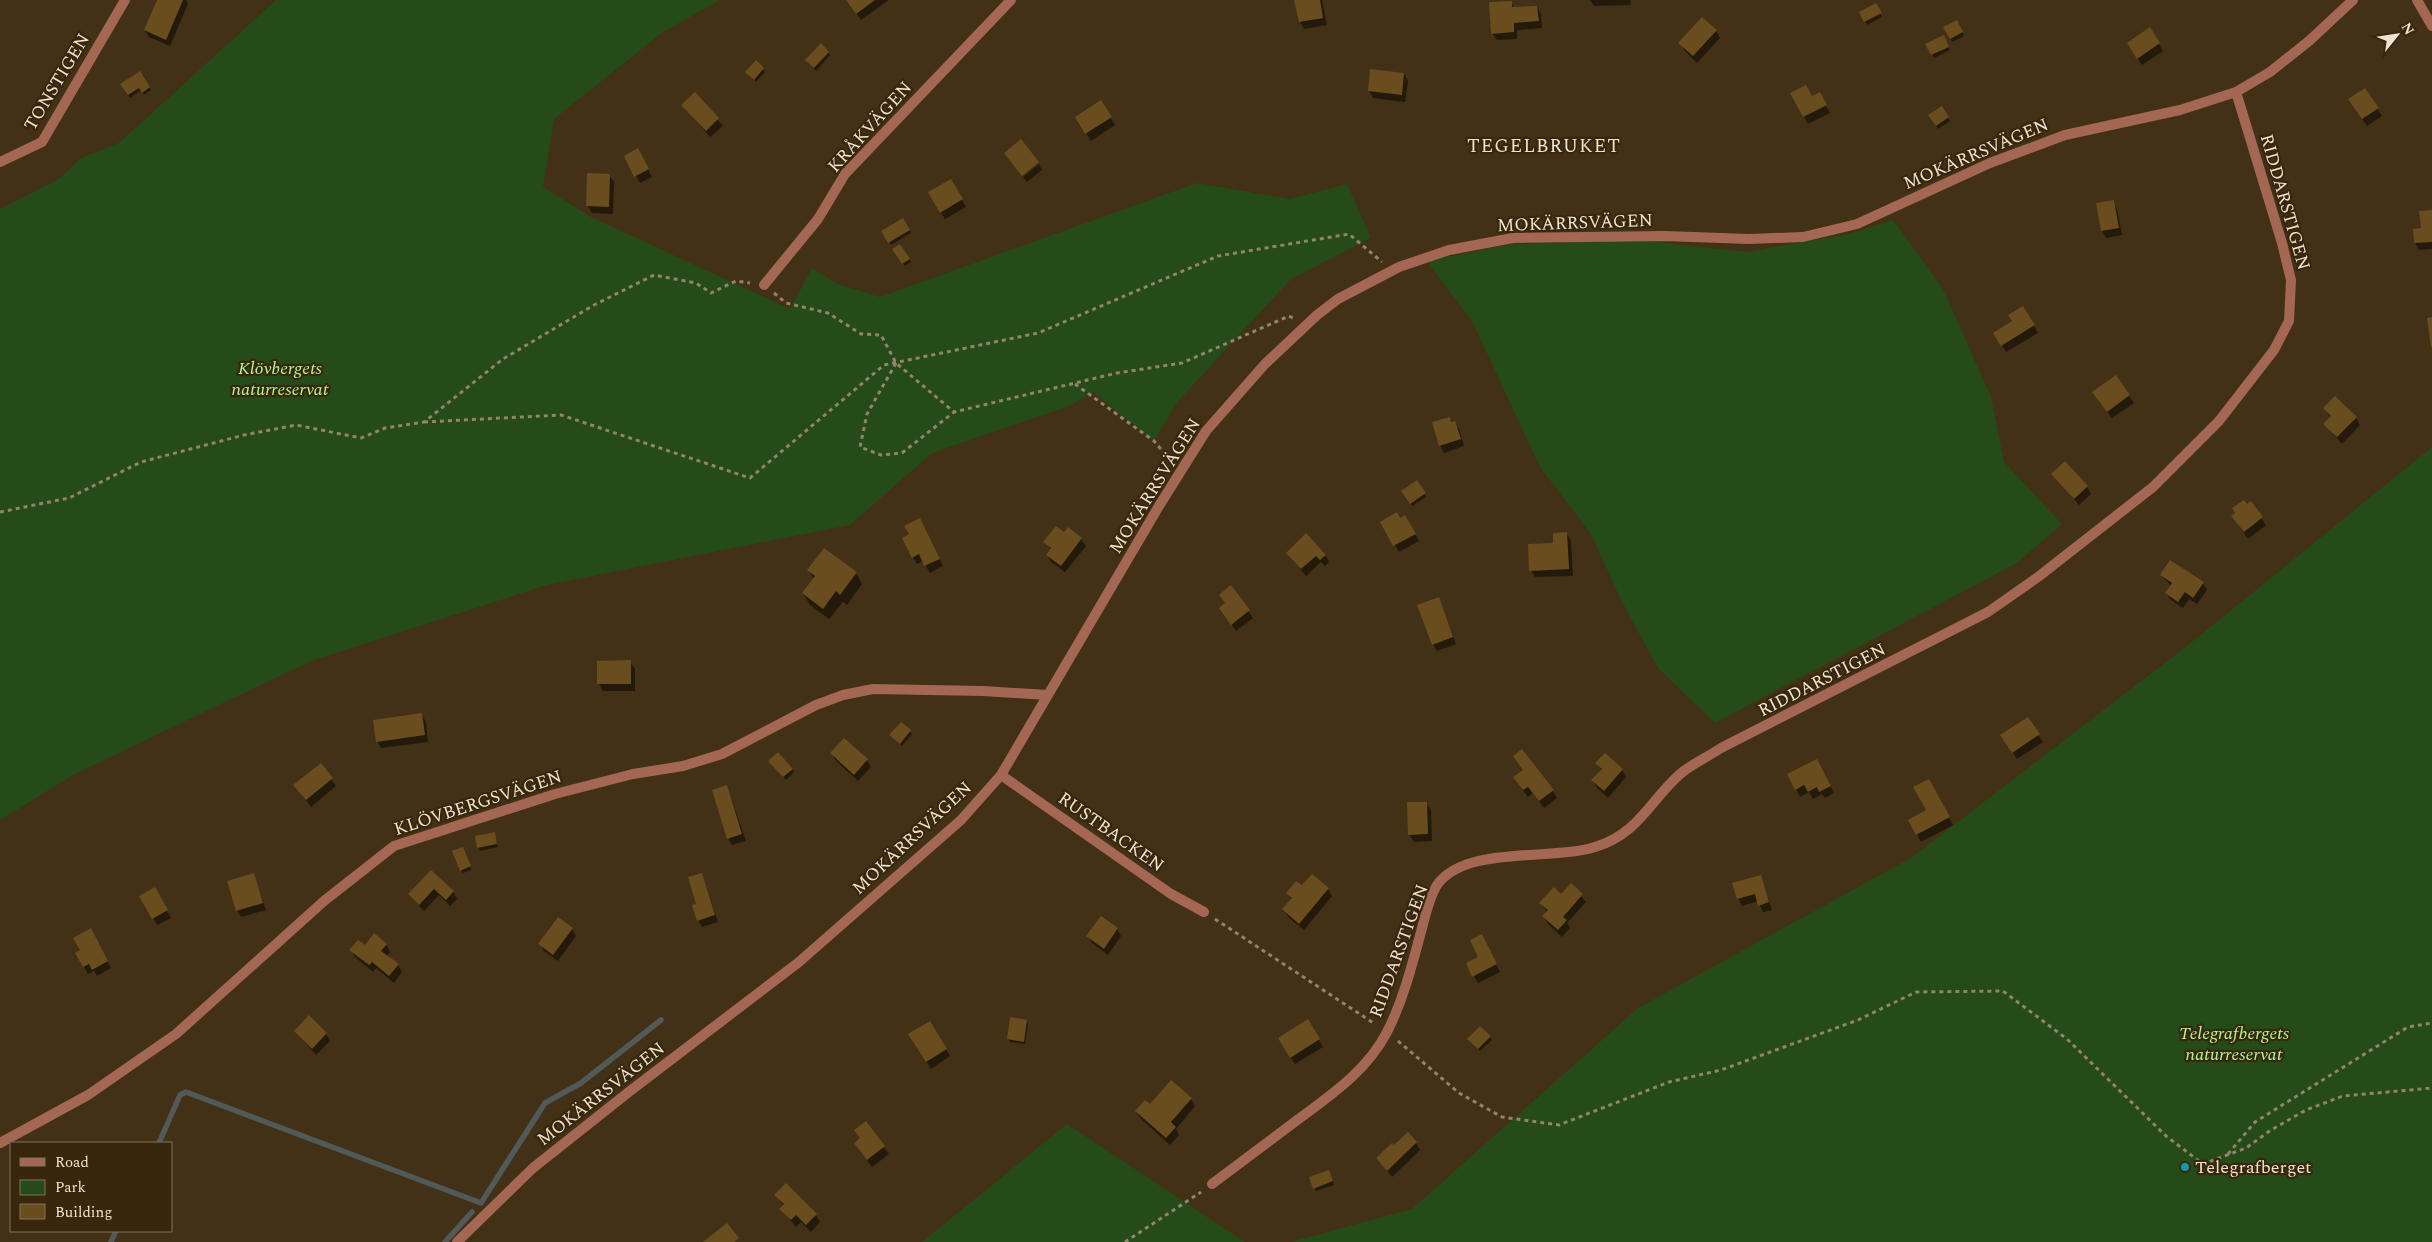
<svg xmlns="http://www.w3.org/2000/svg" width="2432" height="1242" font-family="Spectral,serif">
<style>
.green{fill:#254b19}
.shadow{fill:#0007}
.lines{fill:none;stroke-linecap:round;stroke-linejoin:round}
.stream{stroke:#515a58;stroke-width:5.5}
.building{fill:#6a4d1e}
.path{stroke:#92836d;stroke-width:3;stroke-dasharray:4 4;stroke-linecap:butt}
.street{stroke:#a36754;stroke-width:10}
.culture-dot{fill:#0f9aa8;stroke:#38270c;stroke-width:2}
.labels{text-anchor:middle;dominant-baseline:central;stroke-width:4.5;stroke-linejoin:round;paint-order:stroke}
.street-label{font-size:18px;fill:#eee3d3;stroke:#38270c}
.park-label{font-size:18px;font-style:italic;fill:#abf995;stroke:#38270c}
.poi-label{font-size:18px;fill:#eee3d3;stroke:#38270c;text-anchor:start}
.neighbourhood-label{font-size:19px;letter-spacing:1px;fill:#eee3d3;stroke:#38270c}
</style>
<rect width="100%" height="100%" fill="#423116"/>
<path class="green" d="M 276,0 L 720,0 L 663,32 L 554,119 L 543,187 L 589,216 L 790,309 L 812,268 L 837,284 L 880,297 L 1197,183 L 1290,199 L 1347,184 L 1371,238 L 1291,279 L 1178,401 L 1154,441 L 1093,392 L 1069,406 L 932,453 L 850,525 L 547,585 L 311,661 L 73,775 L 0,820 L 0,209 L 59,179 L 81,158 L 119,143 Z
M 1893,220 L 1943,289 L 1991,397 L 2004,462 L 2062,524 L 2017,563 L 1715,723 L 1658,668 L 1621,600 L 1591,534 L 1540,467 L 1472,321 L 1431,267 L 1430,260 L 1513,244 L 1638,240 L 1747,252 L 1848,234 Z
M 2432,447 L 2432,1242 L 1291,1242 L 1412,1209 L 1638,1008 L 1911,858 L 2192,642 Z
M 1067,1124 L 1245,1242 L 922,1242 Z"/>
<path class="shadow" d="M 158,0 L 186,0 L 188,4 L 170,46 L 149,37 L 145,30 Z
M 847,0 L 889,0 L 861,20 Z
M 1295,0 L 1322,0 L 1327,25 L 1304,29 L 1300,22 Z
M 1590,0 L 1630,0 L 1631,5 L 1594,6 Z
M 1511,2 L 1514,8 L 1537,7 L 1541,14 L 1542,28 L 1517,30 L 1517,39 L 1497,40 L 1492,33 Z
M 1876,5 L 1882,17 L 1867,25 L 1861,12 Z
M 1957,21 L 1964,36 L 1952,42 L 1945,27 Z
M 2150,29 L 2163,51 L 2142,65 L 2132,50 Z
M 1716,31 L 1720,38 L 1697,63 L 1684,50 L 1680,43 Z
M 1943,37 L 1950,50 L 1934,58 L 1927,44 Z
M 828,52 L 830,55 L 816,71 L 807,60 Z
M 756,62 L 765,72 L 756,82 L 747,72 Z
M 139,73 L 151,90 L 144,95 L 141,90 L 130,98 L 122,84 Z
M 1404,74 L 1408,81 L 1405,102 L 1373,98 L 1369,91 Z
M 2365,89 L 2382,116 L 2367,126 L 2354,107 Z
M 695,94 L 723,126 L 710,137 L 683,105 Z
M 1792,94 L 1812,97 L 1819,94 L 1830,113 L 1808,124 Z
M 1101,102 L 1115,125 L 1091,141 L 1076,117 Z
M 1942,108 L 1950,121 L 1938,129 L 1930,115 Z
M 638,150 L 652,177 L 640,183 L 625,156 Z
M 1039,164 L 1042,170 L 1027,182 L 1023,177 Z
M 609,175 L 614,182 L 613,214 L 592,213 L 588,206 Z
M 950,180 L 966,207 L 945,219 L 929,193 Z
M 2113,201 L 2117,209 L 2122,235 L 2106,238 L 2102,231 Z
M 2432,212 L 2432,249 L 2419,250 L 2415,243 L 2414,230 L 2422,229 Z
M 903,220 L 911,233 L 891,245 L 883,232 Z
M 900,245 L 911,262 L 905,266 L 894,249 Z
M 2023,307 L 2038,333 L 2006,352 L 1995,333 L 2014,322 Z
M 2116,377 L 2134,403 L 2112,418 L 2098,400 Z
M 2324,408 L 2356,418 L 2360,425 L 2342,444 L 2325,424 L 2331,418 Z
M 1449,418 L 1459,429 L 1464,446 L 1444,453 L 1440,445 Z
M 2053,474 L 2087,486 L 2091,494 L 2079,505 Z
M 1417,482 L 1426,497 L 1412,506 L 1403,492 Z
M 2251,503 L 2266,525 L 2248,539 L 2237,523 Z
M 1405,517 L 1419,541 L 1399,552 L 1382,522 Z
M 924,527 L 943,566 L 930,573 L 923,561 L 917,564 L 913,557 Z
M 1068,529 L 1081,539 L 1086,546 L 1065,572 L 1051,562 L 1047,555 L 1051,550 L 1045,542 L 1064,534 Z
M 1566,533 L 1571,541 L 1573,576 L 1535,577 L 1531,570 Z
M 1287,553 L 1325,555 L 1329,562 L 1325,566 L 1321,562 L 1306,576 Z
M 809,571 L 856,573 L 862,584 L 847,605 L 843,602 L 829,619 L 810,605 L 803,593 L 814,579 Z
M 2161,575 L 2203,583 L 2207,590 L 2197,604 L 2189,599 L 2183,608 L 2171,600 L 2166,593 L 2171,586 Z
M 1231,587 L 1253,618 L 1236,631 L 1220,608 L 1226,604 L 1220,595 Z
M 1438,599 L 1456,644 L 1437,651 L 1433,644 Z
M 598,662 L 630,662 L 635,669 L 635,691 L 603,691 L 599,684 Z
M 422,715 L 426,722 L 428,742 L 381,748 L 377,741 Z
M 2027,718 L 2043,742 L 2017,759 L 2006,742 Z
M 901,723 L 912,734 L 902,746 L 891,735 Z
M 832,754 L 867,760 L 871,767 L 858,781 L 836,761 Z
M 1605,755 L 1622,770 L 1626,777 L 1608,798 L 1597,788 L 1593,781 L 1602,771 L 1597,763 Z
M 1514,757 L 1553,791 L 1557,798 L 1544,808 L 1533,793 L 1528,797 L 1519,785 L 1524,771 Z
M 320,764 L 336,786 L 311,807 L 295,785 Z
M 772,764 L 792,769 L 794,772 L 786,780 Z
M 1821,767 L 1834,793 L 1825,798 L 1822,794 L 1813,799 L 1809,792 L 1800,797 L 1789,775 Z
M 1928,781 L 1953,825 L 1921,842 L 1909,820 L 1927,810 Z
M 727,786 L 746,841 L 732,845 L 728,838 Z
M 1426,803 L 1431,810 L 1432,841 L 1414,842 L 1409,834 Z
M 494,833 L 498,847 L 480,851 L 476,837 Z
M 464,851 L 471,870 L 463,873 L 461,870 Z
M 431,871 L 453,891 L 457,899 L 450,906 L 439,895 L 424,911 L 409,895 Z
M 702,874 L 718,922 L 702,927 L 698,920 Z
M 253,875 L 266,910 L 241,917 L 237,910 Z
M 1312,876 L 1328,889 L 1332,896 L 1304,930 L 1288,917 L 1284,909 L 1292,900 L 1288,893 L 1302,887 Z
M 1760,876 L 1772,910 L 1763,912 L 1758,901 L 1742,906 L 1738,898 Z
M 1571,885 L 1586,902 L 1567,923 L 1570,928 L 1562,937 L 1548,924 L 1544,916 L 1547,912 L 1541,903 L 1561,896 Z
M 155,889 L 171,918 L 157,925 L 141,896 Z
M 572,929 L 576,936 L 558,961 L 544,951 L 540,944 Z
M 1117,929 L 1121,936 L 1108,955 L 1092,943 L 1088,936 Z
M 90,930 L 111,968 L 97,976 L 94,971 L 88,974 L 77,953 L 82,950 Z
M 1486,943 L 1500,972 L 1478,983 L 1474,976 Z
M 386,944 L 390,952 L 387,956 L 398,965 L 402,972 L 394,983 L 376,968 L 373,972 L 355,957 L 351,950 Z
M 1026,1021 L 1028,1024 L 1025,1044 L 1010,1042 L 1008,1038 Z
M 1308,1021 L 1323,1047 L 1295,1064 L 1279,1039 Z
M 930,1023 L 950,1056 L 931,1069 L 910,1035 Z
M 295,1031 L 326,1034 L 330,1041 L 316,1055 Z
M 1490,1037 L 1492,1040 L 1480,1051 L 1471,1042 Z
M 1191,1099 L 1195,1106 L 1176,1129 L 1179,1135 L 1170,1145 L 1141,1119 L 1136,1112 L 1150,1106 Z
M 865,1122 L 889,1154 L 872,1167 L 860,1150 Z
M 1416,1143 L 1420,1150 L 1392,1177 L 1377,1158 L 1394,1147 Z
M 1330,1174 L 1334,1185 L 1316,1191 L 1314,1188 Z
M 786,1185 L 816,1215 L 820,1222 L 811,1232 L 801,1222 L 796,1227 L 781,1209 L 784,1206 L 776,1195 Z"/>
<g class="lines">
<path class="stream" d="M 159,1143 L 180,1095 L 186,1092 L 481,1203 L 545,1103 L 581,1083 L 661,1020
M 111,1242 L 116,1231
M 445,1242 L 472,1212"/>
</g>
<path class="building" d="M 157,0 L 183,0 L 166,40 L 144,30 Z
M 846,0 L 875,0 L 856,14 Z
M 1294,0 L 1320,0 L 1323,18 L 1299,22 Z
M 1512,1 L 1512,7 L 1537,6 L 1539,21 L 1514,23 L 1514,32 L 1491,34 L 1489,2 Z
M 1876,3 L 1882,13 L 1864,22 L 1859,12 Z
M 1702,17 L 1717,30 L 1693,56 L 1678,43 Z
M 1957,20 L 1963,32 L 1950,39 L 1943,27 Z
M 2150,27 L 2160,43 L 2137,59 L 2127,43 Z
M 1944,35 L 1949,47 L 1931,55 L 1925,44 Z
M 821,43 L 829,52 L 814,68 L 805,60 Z
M 756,60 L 764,68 L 754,80 L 745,72 Z
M 1370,69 L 1404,73 L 1402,95 L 1368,91 Z
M 140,71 L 150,87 L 142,93 L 139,88 L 128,95 L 120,84 Z
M 1806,85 L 1812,96 L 1820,92 L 1827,105 L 1803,117 L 1790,93 Z
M 2365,88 L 2379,108 L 2362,119 L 2348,99 Z
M 695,92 L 719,118 L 706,131 L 681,105 Z
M 1101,100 L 1112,117 L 1085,134 L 1075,117 Z
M 1942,106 L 1949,117 L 1936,126 L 1928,115 Z
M 1021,139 L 1039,162 L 1022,176 L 1004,153 Z
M 638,148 L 649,169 L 634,177 L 624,156 Z
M 587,173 L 610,174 L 609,207 L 586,206 Z
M 951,179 L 963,199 L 940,213 L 928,192 Z
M 2114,200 L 2119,228 L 2101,231 L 2096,203 Z
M 2432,210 L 2432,242 L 2414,243 L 2413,229 L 2421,228 L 2419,211 Z
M 903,218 L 910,230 L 888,243 L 881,231 Z
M 900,244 L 910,259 L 902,264 L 892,249 Z
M 2023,306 L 2035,325 L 2001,346 L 1993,333 L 2012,321 L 2008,315 Z
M 2432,317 L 2432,347 L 2431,347 L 2427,318 Z
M 2116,375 L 2130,395 L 2107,412 L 2092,392 Z
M 2335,396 L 2357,417 L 2337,437 L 2323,424 L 2331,416 L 2323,408 Z
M 1450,417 L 1451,422 L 1455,421 L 1461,439 L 1439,446 L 1432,422 Z
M 2065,461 L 2088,486 L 2074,499 L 2051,474 Z
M 1417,480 L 1426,493 L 1410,504 L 1401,491 Z
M 2244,500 L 2247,504 L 2251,501 L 2263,517 L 2244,532 L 2231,516 L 2235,513 L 2232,508 Z
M 1397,512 L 1400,518 L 1405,515 L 1416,534 L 1393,546 L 1380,522 Z
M 920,518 L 940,559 L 924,566 L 919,554 L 912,558 L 902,538 L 909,534 L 904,526 Z
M 1056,526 L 1064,532 L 1068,527 L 1082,538 L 1061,566 L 1046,555 L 1051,548 L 1043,542 Z
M 1567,532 L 1569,569 L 1529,571 L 1528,544 L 1553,543 L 1553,533 Z
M 1306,533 L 1326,555 L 1320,560 L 1316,556 L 1301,569 L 1286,553 Z
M 824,548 L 857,572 L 840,595 L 836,591 L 823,609 L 802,593 L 815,576 L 807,570 Z
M 2170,560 L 2204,582 L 2193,598 L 2185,592 L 2178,602 L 2165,593 L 2172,583 L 2160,575 Z
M 1231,585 L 1250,610 L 1231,625 L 1219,608 L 1225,603 L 1219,595 Z
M 1439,597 L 1453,637 L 1432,645 L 1417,605 Z
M 631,660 L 631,684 L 597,684 L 597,661 Z
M 422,713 L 425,735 L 376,742 L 373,720 Z
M 2028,717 L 2040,734 L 2012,753 L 2000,735 Z
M 901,722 L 911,730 L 900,744 L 889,735 Z
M 844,738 L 868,759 L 854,775 L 830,753 Z
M 1522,749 L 1554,790 L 1539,801 L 1528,787 L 1523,790 L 1513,777 L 1523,770 L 1513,756 Z
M 778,752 L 793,769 L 783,777 L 768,761 Z
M 1605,753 L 1623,769 L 1604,791 L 1591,780 L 1602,769 L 1595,763 Z
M 1817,759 L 1831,786 L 1819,792 L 1817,787 L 1808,792 L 1804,785 L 1795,790 L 1787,774 Z
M 321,763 L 333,778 L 306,800 L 293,785 Z
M 1929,779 L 1950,817 L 1916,835 L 1908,820 L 1926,810 L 1913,787 Z
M 727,785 L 742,834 L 727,839 L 712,790 Z
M 1407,802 L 1427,802 L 1428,834 L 1408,835 Z
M 495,832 L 497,844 L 477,848 L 475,836 Z
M 463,847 L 471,866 L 460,871 L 452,851 Z
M 431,870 L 454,891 L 446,900 L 434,889 L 419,905 L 408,894 Z
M 254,873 L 263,903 L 236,911 L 227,881 Z
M 702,873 L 715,915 L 697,921 L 692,905 L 696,904 L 688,877 Z
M 1312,874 L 1329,888 L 1299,924 L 1282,909 L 1292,898 L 1286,893 L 1296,881 L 1302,885 Z
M 1761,875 L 1769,902 L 1758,906 L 1755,894 L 1737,899 L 1732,883 Z
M 1571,883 L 1583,894 L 1563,917 L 1567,920 L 1558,930 L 1542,916 L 1548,910 L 1539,903 L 1554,887 L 1561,894 Z
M 155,887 L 168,910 L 152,919 L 139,896 Z
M 1101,916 L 1118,928 L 1104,949 L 1086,936 Z
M 558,917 L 573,928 L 553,955 L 538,944 Z
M 91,928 L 108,961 L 92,970 L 89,964 L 83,967 L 75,953 L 80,950 L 73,938 Z
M 374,933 L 387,944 L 381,951 L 399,964 L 389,976 L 372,962 L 369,965 L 349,950 L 358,940 L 365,945 Z
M 1482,934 L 1497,964 L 1472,977 L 1466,963 L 1478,957 L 1470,940 Z
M 309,1015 L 327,1033 L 312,1049 L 294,1031 Z
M 1010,1017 L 1027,1020 L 1024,1042 L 1007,1039 Z
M 1308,1019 L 1320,1039 L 1290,1058 L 1278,1038 Z
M 930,1021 L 947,1049 L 926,1062 L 908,1034 Z
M 1480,1026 L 1491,1036 L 1478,1049 L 1467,1039 Z
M 1171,1080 L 1192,1098 L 1171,1122 L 1176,1127 L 1166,1138 L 1135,1111 L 1145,1100 L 1150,1104 Z
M 866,1121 L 885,1146 L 867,1160 L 854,1143 L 860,1138 L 854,1130 Z
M 1408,1132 L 1417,1142 L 1387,1171 L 1376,1158 L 1392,1143 L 1394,1145 Z
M 1329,1170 L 1333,1181 L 1313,1189 L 1309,1177 Z
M 786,1183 L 817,1214 L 806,1225 L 796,1215 L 791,1220 L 779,1209 L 784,1204 L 774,1195 Z
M 727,1223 L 739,1238 L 734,1242 L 703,1242 Z"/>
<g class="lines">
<path class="path" d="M 774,293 L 786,303 L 828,313 L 861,334 L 881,335 L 896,363 L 954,412 L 1117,373 L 1182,363 L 1289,316 L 1295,319
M 896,363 L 867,414 L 860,447 L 881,455 L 902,453 L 954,412
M 1075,384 L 1154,441 L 1171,461
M 424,422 L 561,415 L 750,478 L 884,365 L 1038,333 L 1218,256 L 1349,234 L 1382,262
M 0,512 L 69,498 L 141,462 L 244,435 L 296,425 L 361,438 L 385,428 L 424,422 L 503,359 L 594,305 L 654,275 L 696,283 L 711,293 L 736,281 L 750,283
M 1215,919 L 1375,1024
M 1398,1041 L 1459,1093 L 1502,1117 L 1559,1125 L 1669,1082 L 1721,1070 L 1858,1020 L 1916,992 L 2003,991 L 2067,1039 L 2166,1136 L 2203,1164 L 2246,1148 L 2271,1130 L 2306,1110 L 2343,1096 L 2432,1088
M 2228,1154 L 2255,1122 L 2408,1027 L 2432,1023
M 1125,1242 L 1201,1192"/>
<path class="street" d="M 2417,0 L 2432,26
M 0,162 L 42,142 L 125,0
M 764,285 L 818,219 L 845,174 L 1011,0
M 1001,775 L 1171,894 L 1204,912
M 0,1143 L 88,1095 L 176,1034 L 324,901 L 394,846 L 555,794 L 633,774 L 683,766 L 722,754 L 816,705 L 843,695 L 873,689 L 983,691 L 1048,695
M 1212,1184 C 1240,1163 1268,1142 1296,1121 C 1331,1095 1367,1071 1387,1032 C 1403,1001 1412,965 1421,932 C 1425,917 1429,898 1437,885 C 1465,845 1552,861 1595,847 C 1638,834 1649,802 1679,775 C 1691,764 1708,757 1721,748 L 1988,612 L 2038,577 L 2153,487 L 2219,421 L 2274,350 L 2289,321 L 2291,280 L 2282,243 L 2236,92
M 457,1242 L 533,1168 L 630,1091 L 799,962 L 961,820 L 1001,775 L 1159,506 L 1206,431 L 1265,364 L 1317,315 L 1338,299 L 1399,267 L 1449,250 L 1513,238 L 1665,236 L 1749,239 L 1803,237 L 1857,224 L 1990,163 L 2065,135 L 2180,110 L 2236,92 L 2270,72 L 2309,41 L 2353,0"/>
</g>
<circle class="culture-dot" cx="2185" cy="1167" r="5"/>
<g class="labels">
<g class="street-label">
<text transform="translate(57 82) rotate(-59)">TONSTIGEN</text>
<text transform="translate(870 127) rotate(-48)">KRÅKVÄGEN</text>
<text transform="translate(1976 154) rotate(-23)">MOKÄRRSVÄGEN</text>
<text transform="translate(2285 202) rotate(74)">RIDDARSTIGEN</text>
<text transform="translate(1575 223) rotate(-2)">MOKÄRRSVÄGEN</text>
<text transform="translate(1155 486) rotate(-58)">MOKÄRRSVÄGEN</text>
<text transform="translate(1822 680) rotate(-27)">RIDDARSTIGEN</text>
<text transform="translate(478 803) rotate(-18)">KLÖVBERGSVÄGEN</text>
<text transform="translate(1111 832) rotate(35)">RUSTBACKEN</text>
<text transform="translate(912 838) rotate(-43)">MOKÄRRSVÄGEN</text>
<text transform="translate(1399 951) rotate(-70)">RIDDARSTIGEN</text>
<text transform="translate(601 1094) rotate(-38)">MOKÄRRSVÄGEN</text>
</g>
<g class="park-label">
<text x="280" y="368">Klövbergets<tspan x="280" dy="21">naturreservat</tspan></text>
<text x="2234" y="1033">Telegrafbergets<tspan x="2234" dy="21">naturreservat</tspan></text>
</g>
<g class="poi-label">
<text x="2195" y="1167">Telegrafberget</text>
</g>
<g class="neighbourhood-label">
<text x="1544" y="146">TEGELBRUKET</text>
</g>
</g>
<rect x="10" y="1142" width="162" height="90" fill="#38270c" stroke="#81725c"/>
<rect x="20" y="1158" width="25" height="8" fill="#a36754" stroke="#81725c"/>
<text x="55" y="1167" font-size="15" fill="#eee3d3">Road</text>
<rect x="20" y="1180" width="25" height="15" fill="#254b19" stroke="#81725c"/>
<text x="55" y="1192" font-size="15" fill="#eee3d3">Park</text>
<rect x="20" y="1204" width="25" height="15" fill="#6a4d1e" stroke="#81725c"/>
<text x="55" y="1217" font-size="15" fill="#eee3d3">Building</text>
<g transform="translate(2397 35) rotate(60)" stroke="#38270c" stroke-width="4" paint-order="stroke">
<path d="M0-4L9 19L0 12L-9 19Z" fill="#eee3d3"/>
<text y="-8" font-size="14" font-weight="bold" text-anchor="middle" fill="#eee3d3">N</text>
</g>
</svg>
